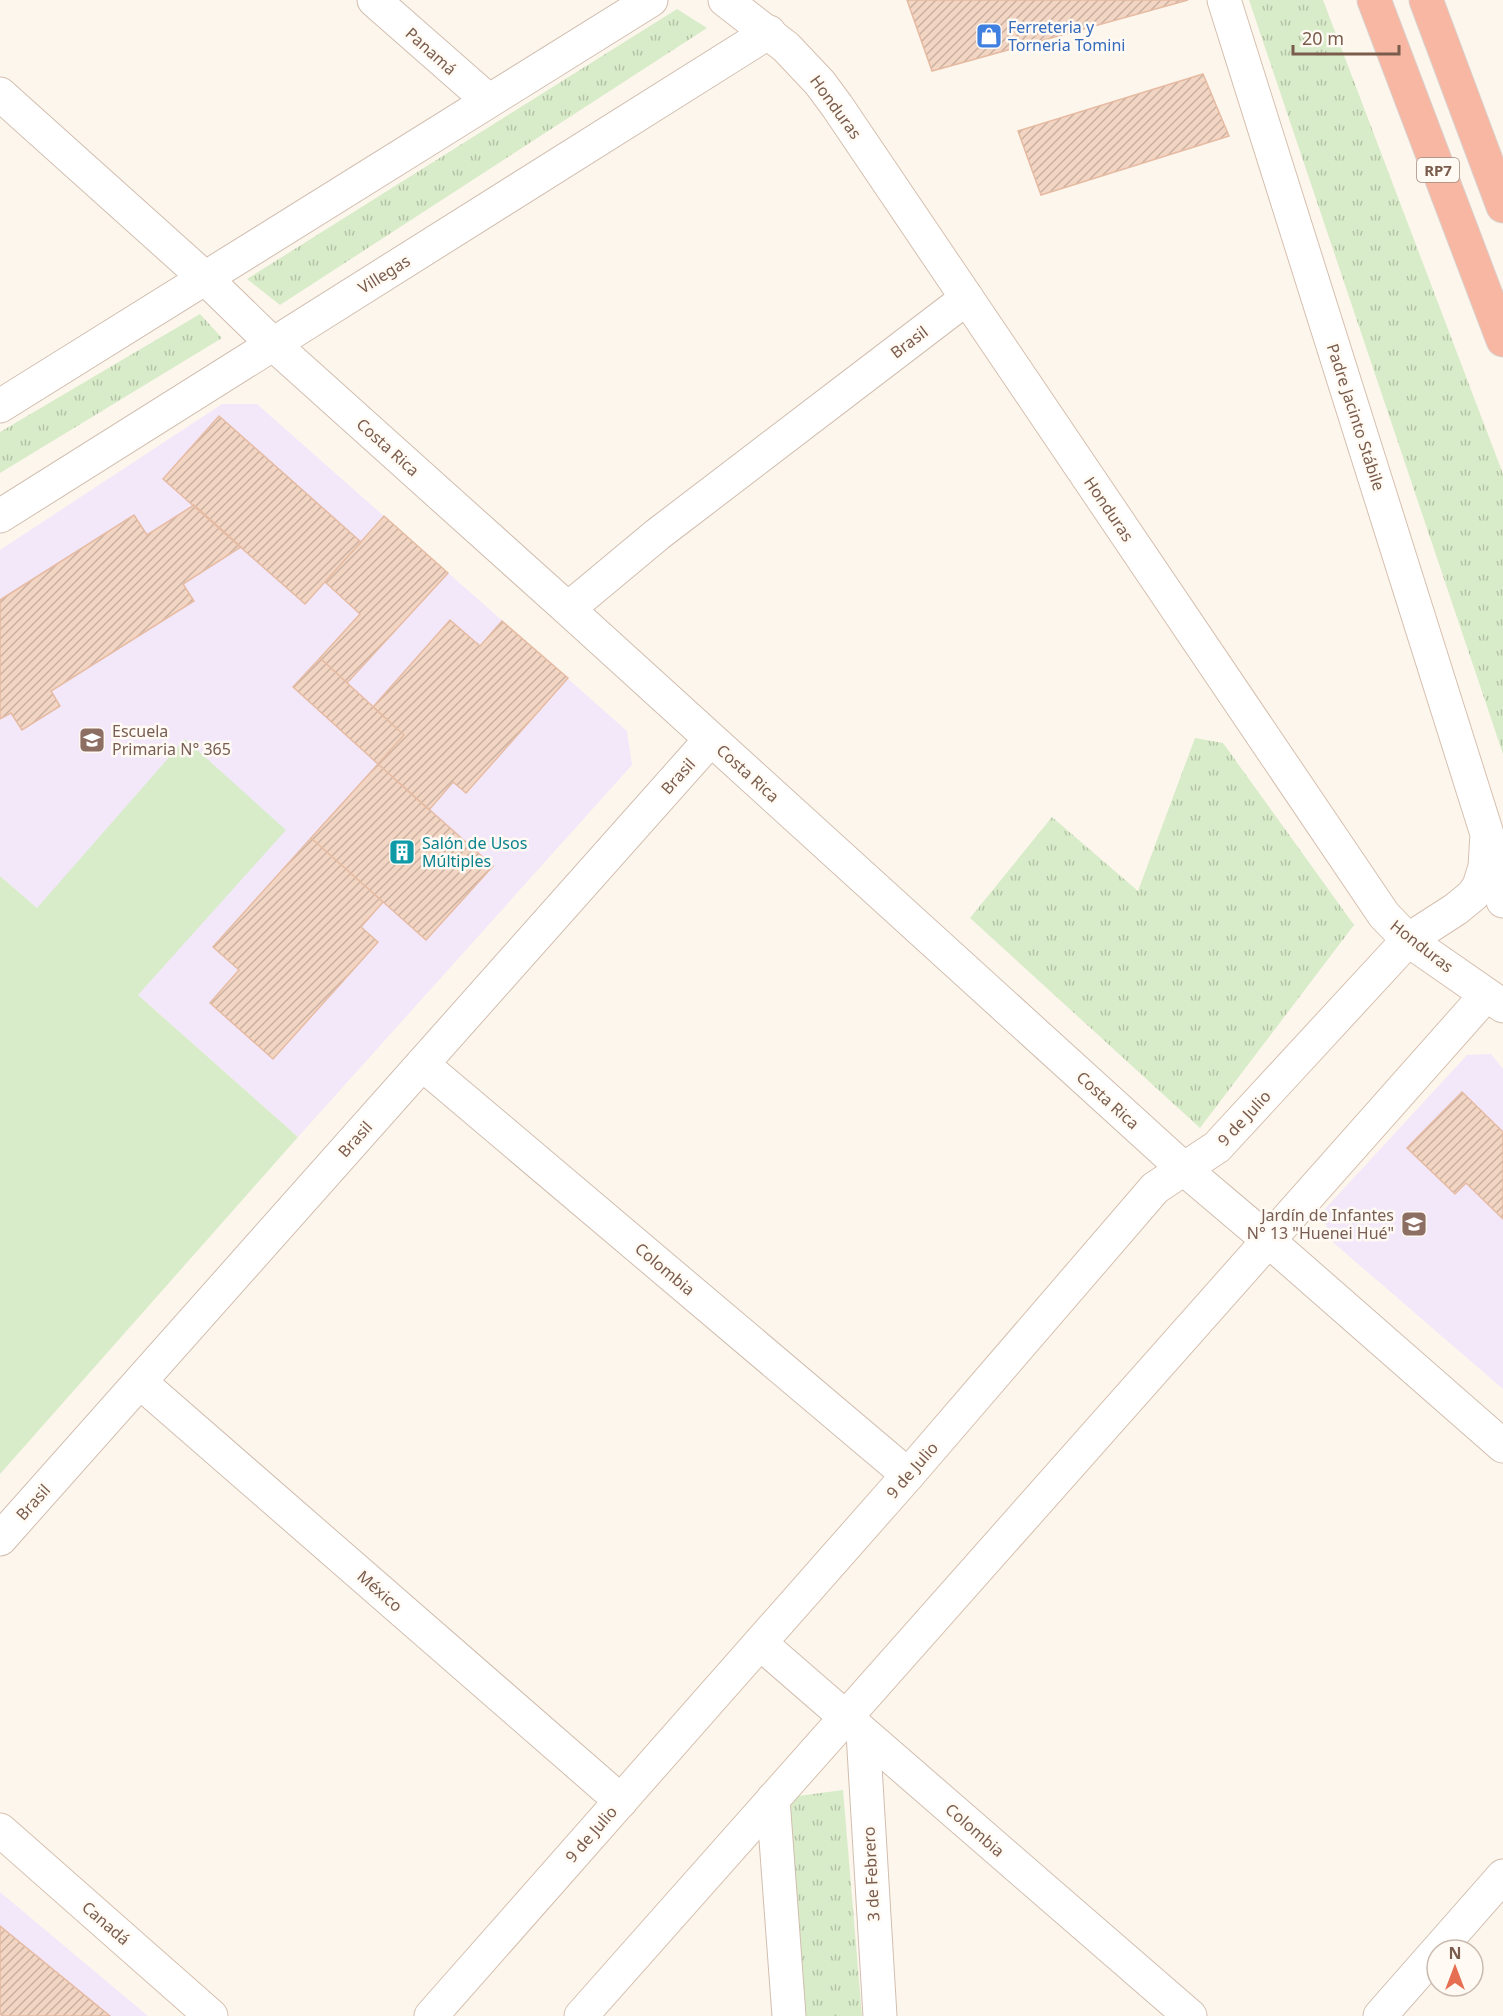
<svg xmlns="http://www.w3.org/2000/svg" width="1503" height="2016" font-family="'Noto Sans',sans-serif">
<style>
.education{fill:#f3e8fa}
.green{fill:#d8ecc9}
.park{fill:url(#park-tufts)}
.building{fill:url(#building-hatch);stroke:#e6bba3;stroke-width:1.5}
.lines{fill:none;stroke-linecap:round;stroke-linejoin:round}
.street-casing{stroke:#d1beb0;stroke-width:35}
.secondary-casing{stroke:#d6c0b0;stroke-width:35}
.highway-casing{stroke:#dad1cd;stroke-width:35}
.street{stroke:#fff;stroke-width:33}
.secondary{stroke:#fff;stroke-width:33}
.highway{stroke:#f7b7a3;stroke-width:33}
.labels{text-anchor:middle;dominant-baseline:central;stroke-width:5;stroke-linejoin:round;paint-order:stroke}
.shield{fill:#fffaf3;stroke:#a28b7f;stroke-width:1.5}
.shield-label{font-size:15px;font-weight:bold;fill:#7a5c4d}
.shop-label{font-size:16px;fill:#366cbe;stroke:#fffaf3;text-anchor:start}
.street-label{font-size:16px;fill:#7a5c4d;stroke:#fffaf3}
.education-label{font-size:16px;fill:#785e54;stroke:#fffaf3;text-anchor:start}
.culture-label{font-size:16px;fill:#0d838f;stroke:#fffaf3;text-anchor:start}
</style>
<defs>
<pattern id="park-tufts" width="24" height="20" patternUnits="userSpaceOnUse" patternTransform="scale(1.5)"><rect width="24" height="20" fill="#d8ecc9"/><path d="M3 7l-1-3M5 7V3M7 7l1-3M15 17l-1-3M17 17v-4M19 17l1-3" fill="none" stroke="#b4c2a5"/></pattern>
<pattern id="building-hatch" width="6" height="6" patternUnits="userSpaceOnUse" patternTransform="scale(1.5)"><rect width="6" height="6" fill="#f3d5c3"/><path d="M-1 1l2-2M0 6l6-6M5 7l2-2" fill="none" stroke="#cab0a1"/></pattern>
</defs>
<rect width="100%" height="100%" fill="#fdf6ec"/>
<path class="education" d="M 222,404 L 257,404 L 627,731 L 632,765 L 298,1137 L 138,995 L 0,876 L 0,550 Z
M 1491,1054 L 1503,1069 L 1503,1389 L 1328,1238 L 1324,1210 L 1467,1055 Z
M 0,1892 L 148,2016 L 0,2016 Z"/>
<path class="green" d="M 185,739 L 286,830 L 138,995 L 298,1137 L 0,1474 L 0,876 L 37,908 Z"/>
<path class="park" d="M 1249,0 L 1323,0 L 1503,474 L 1503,754 Z
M 677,9 L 707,28 L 280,305 L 247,279 Z
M 200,314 L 222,338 L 0,473 L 0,432 Z
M 1195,738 L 1223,743 L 1354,925 L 1200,1128 L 970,918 L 1052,817 L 1138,891 Z
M 843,1790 L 862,2016 L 798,2016 L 783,1798 Z"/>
<path class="building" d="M 907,0 L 1188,0 L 932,71 Z
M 1203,74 L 1229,136 L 1041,195 L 1018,131 Z
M 219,416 L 361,542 L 305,604 L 163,479 Z
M 194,505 L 241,547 L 183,584 L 194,601 L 51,691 L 60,706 L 22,730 L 11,713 L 0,719 L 0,600 L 134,515 L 147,535 Z
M 384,516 L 448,573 L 347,683 L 320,658 L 360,614 L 325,582 Z
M 450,620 L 480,646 L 502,621 L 568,678 L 466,793 L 453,782 L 429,810 L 378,764 L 404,735 L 373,707 Z
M 320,658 L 404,735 L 378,764 L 293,687 Z
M 378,764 L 493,866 L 426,940 L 311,838 Z
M 311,838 L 383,902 L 361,927 L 378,942 L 273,1059 L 210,1003 L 239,970 L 213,947 Z
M 1462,1092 L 1503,1132 L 1503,1219 L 1466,1183 L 1455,1194 L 1407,1148 Z
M 0,1926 L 110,2016 L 3,2016 L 0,2014 Z"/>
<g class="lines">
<defs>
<path id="street" d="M 374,0 L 489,101
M 0,94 L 205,278 L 273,344 L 568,609 L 1184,1169 L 1269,1241 L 1503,1446
M 0,406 L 651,0
M 0,516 L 769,32
M 568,609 L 658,534 L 967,298
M 422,1064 L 908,1475
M 140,1382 L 621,1801
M 0,1539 L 711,739
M 760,1643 L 1190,2016
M 863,1733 L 880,2016
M 773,1799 L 789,2016
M 1438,1950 L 1503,1876
M 1380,2016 L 1437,1951"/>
<path id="secondary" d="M 725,0 L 786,47 L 820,83 L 837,106 L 1384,915 L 1408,940 L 1503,1006
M 1224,0 L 1487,834 L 1503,901
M 0,1830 L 211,2016
M 431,2016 L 908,1475 L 1155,1188 L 1217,1147 L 1408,940 L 1456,909 L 1473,895 L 1479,886 L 1485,867 L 1487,834
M 581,2016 L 1486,995"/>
<path id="highway" d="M 1374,0 L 1503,340
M 1426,0 L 1503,206"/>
</defs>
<use href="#street" class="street-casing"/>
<use href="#secondary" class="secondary-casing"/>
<use href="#highway" class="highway-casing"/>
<use href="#street" class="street"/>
<use href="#secondary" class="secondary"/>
<use href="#highway" class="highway"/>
</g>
<defs>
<symbol id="shop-square" viewBox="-11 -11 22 22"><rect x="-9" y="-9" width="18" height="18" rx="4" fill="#3f7fe0" stroke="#fffaf3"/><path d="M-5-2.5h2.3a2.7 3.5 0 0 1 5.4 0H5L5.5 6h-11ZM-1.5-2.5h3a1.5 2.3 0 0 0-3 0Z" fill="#fff"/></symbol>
<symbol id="school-square" viewBox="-11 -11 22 22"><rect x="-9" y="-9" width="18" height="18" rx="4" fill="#8d6e63" stroke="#fffaf3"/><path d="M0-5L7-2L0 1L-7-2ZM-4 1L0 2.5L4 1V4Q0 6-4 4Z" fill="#fff"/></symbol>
<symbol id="building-square" viewBox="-11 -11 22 22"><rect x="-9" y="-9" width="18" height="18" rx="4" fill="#0f9aa8" stroke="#fffaf3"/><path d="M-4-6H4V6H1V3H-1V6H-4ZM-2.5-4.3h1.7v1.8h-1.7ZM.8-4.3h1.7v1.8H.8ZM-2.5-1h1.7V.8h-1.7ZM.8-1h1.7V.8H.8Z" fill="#fff"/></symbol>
</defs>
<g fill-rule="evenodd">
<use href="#shop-square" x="974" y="21" width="30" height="30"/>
<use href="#school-square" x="77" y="725" width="30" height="30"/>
<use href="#building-square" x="387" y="837" width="30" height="30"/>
<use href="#school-square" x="1399" y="1209" width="30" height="30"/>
</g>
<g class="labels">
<rect class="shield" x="1417" y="158" width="42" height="24" rx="4.5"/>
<g class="shield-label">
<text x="1438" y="170">RP7</text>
</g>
<g class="shop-label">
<text x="1008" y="27">Ferreteria y<tspan x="1008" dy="18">Torneria Tomini</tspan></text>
</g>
<g class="street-label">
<text transform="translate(431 51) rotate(42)">Panamá</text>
<text transform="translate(836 107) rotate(54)">Honduras</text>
<text transform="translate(384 274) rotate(-32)">Villegas</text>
<text transform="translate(909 342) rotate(-37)">Brasil</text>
<text transform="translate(1356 417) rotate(72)">Padre Jacinto Stábile</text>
<text transform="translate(388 447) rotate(42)">Costa Rica</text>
<text transform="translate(1109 509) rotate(56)">Honduras</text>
<text transform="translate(748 773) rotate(42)">Costa Rica</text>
<text transform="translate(678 776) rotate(-48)">Brasil</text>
<text transform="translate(1422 946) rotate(38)">Honduras</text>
<text transform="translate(1108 1100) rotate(42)">Costa Rica</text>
<text transform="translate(1244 1118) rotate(-47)">9 de Julio</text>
<text transform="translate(355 1139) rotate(-48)">Brasil</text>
<text transform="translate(665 1269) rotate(40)">Colombia</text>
<text transform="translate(912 1470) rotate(-49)">9 de Julio</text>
<text transform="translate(33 1502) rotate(-48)">Brasil</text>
<text transform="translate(380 1591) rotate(41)">México</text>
<text transform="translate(975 1830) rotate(41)">Colombia</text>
<text transform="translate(591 1834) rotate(-49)">9 de Julio</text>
<text transform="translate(871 1874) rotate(-93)">3 de Febrero</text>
<text transform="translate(106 1923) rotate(41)">Canadá</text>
</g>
<g class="education-label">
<text x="112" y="731">Escuela<tspan x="112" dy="18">Primaria N° 365</tspan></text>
<text x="1394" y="1215" text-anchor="end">Jardín de Infantes<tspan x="1394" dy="18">N° 13 "Huenei Hué"</tspan></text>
</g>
<g class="culture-label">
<text x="422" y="843">Salón de Usos<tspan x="422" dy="18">Múltiples</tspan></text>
</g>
</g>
<g transform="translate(1455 1968)"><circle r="28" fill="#fffaf3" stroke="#cabbb1" stroke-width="1.5"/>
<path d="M0-4.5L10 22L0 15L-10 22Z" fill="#e76f51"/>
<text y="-9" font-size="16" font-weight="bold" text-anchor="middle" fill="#7a5c4d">N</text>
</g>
<path d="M1293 45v9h106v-9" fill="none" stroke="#7a5c4d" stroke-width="3"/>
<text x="1302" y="45" font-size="18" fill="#7a5c4d" stroke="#fffaf3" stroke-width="4.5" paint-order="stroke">20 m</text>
</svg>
